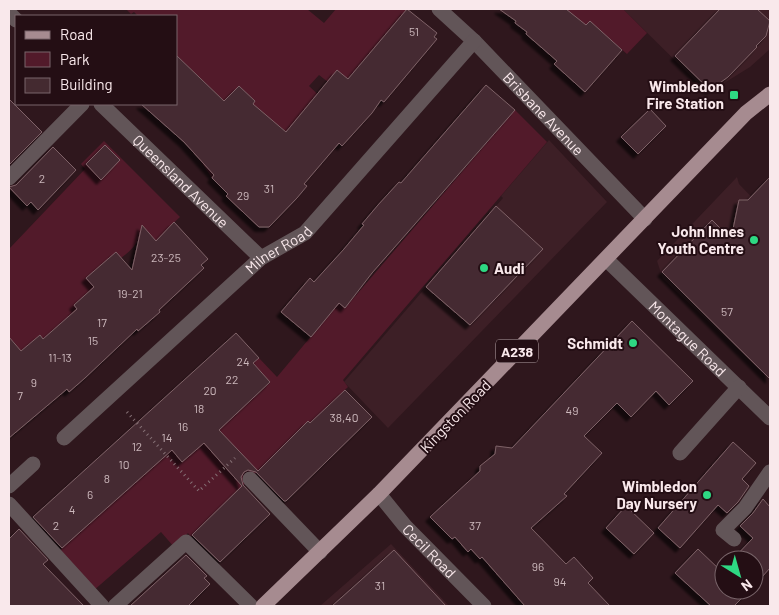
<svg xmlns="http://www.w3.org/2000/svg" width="779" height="615" font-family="Barlow,sans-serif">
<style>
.built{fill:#3d1f26}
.green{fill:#521a2a}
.building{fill:#442a30;stroke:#7f6268;filter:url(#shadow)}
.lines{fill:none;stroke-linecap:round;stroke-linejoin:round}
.path{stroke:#857075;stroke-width:3;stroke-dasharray:1 4;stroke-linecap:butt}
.minor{stroke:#625558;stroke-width:15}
.major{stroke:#a68b90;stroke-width:15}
.poi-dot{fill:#2ed883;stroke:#240e14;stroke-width:2}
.labels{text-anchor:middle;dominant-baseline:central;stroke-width:4;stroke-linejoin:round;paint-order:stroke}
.number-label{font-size:12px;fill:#ccb8bc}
.shield{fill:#240e14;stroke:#b9a7aa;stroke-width:1}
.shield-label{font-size:14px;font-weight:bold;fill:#f9e8eb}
.poi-label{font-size:15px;font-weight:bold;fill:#f9e8eb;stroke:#240e14;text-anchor:end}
.street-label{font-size:15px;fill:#f9e8eb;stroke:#240e14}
</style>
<defs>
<filter id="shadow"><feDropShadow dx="-4.5" dy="4.5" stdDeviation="1" flood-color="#0009"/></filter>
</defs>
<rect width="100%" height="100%" fill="#2f171d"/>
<path class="built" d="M 623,9 L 770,9 L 770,49 L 750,67 L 708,93 Z
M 549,140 L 607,202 L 388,428 L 344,382 L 503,198 L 501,196 Z
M 737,177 L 739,184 L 770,216 L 770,379 L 663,279 L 657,261 Z
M 391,544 L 449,606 L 320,606 Z"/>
<path class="green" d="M 126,9 L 307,9 L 324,23 L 336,9 L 407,9 L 348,79 L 328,82 L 319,75 L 309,86 L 328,104 L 297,141 L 279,126 L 227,163 L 212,178 L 199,159 L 255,101 L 239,86 L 224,101 L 176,55 L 176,16 L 138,16 L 134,12 L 131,14 Z
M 566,9 L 623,9 L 647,33 L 627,54 L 590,22 L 582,30 Z
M 515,110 L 547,142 L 343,380 L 348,387 L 310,423 L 308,421 L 191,537 L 188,533 L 174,547 L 161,532 L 93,591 L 58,552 L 165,443 L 182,462 L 206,441 L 230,384 L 247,404 L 270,383 L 253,363 L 259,358 L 277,377 L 339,303 L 345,308 Z
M 104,141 L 180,217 L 165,231 L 163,249 L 148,233 L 139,237 C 135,254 101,270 87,279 L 94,287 L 74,305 L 77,309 L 51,349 L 40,335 L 21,351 L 13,341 L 9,344 L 9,249 L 85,169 L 81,164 Z"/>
<path class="building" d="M 407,9 L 437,33 L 434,37 L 437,39 L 384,102 L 381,100 L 372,113 L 342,146 L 339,143 L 304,184 L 307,186 L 297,198 L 269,227 L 259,227 L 226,196 L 228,194 L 212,178 L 214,175 L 184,142 L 141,104 L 176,104 L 176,55 L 224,101 L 239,86 L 255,101 L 253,104 L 286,132 L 337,70 L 348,79 Z
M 499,9 L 566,9 L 586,25 L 590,21 L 622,50 L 585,92 L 554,64 L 557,61 L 526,34 L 527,32 L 515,23 L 516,21 Z
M 720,9 L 757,9 L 770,21 L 766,36 L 756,46 L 757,47 L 728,77 L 710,90 L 675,56 Z
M 486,85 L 515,110 L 372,273 L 345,308 L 339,303 L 311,337 L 281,312 L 310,278 L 314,282 L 344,249 L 364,225 L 362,224 L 378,205 L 399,182 L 401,183 Z
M 9,99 L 42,132 L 9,165 Z
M 650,109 L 666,126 L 638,154 L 621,137 Z
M 105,145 L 120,160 L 101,180 L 86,164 Z
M 53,147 L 76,170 L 38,210 L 31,202 L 27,206 L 9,187 L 16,185 Z
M 770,177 L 770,379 L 662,272 L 712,220 L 731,239 L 739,200 L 748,200 Z
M 496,206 L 543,249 L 470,325 L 426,287 Z
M 174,222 L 208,259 L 201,265 L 204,268 L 159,310 L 160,312 L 138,331 L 137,329 L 85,378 L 69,392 L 67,389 L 9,438 L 9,337 L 21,351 L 40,335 L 43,339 L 77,309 L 74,305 L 94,287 L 86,278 L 116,252 L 132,270 L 142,225 L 156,241 Z
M 632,321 L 693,381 L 669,405 L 656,391 L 631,417 L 617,403 L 584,436 L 602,453 L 564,494 L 567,496 L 531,528 L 566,564 L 574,557 L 593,578 L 588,583 L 610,606 L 525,606 L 482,557 L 480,559 L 471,549 L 468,552 L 455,537 L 452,539 L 430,517 L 480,471 L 480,466 L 495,454 L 496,446 L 512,448 Z
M 236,333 L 259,358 L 253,363 L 270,382 L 219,430 L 258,471 L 308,421 L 310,423 L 345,390 L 372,417 L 286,501 L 284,501 L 256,472 L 248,470 L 244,472 L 241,477 L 243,485 L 270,514 L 220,562 L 192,535 L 242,486 L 204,443 L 182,462 L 172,450 L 62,548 L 33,517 Z
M 733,442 L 756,463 L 742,479 L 749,486 L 738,502 L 727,513 L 718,505 L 680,548 L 658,528 Z
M 763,499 L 770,507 L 770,568 L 754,586 L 754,560 L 732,560 L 753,538 L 740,526 L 753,513 Z
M 626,506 L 654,533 L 634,554 L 606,528 Z
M 19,529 L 48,560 L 43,564 L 84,606 L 9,606 L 9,539 Z
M 698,549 L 721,571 L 724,568 L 724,590 L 750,590 L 734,606 L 711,606 L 675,573 Z
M 394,550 L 446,606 L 332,606 L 360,581 Z
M 186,555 L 207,576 L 204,578 L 210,584 L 188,606 L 130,606 Z"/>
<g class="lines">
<path class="path" d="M 127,412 L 199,491 L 235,458"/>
<g class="minor">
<path id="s1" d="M 439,9 L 474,41 L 645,219"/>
<path d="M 9,13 L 16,20"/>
<path id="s2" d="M 101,104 L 261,258"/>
<path d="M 9,178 L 82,104"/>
<path id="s3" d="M 606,259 L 770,418"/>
<path id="s4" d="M 64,438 L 261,258 L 305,233 L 474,41"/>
<path d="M 680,453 L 739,387"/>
<path d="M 250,479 L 320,552"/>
<path d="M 9,486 L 33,464"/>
<path id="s5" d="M 379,494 L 405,526 L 484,606"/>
<path d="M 9,504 L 102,606"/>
<path d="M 734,539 L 723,530 L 745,508 L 770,472"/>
<path d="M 115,606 L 186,542 L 251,606"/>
</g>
<path class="major" d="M 263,606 L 379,494 L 746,113 L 770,94"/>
</g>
<g class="poi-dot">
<rect x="729" y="90" width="10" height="10" rx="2.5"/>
<circle cx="754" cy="240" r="5"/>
<circle cx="484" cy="268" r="5"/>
<circle cx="633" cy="343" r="5"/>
<circle cx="707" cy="495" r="5"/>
</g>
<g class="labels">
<g class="number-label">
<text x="414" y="31">51</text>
<text x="42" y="178">2</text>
<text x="269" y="188">31</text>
<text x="243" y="195">29</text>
<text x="166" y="257">23-25</text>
<text x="130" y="293">19-21</text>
<text x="727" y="311">57</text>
<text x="102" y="322">17</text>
<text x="93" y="340">15</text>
<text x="60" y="357">11-13</text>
<text x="243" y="361">24</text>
<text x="232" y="379">22</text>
<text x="34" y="382">9</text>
<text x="210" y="390">20</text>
<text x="20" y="395">7</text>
<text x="199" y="408">18</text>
<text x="572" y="410">49</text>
<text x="344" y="417">38,40</text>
<text x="183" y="426">16</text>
<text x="167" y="437">14</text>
<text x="137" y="446">12</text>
<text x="124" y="464">10</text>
<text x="107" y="478">8</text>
<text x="90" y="494">6</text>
<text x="72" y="509">4</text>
<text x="56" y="525">2</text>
<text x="475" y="525">37</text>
<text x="538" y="566">96</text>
<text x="560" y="581">94</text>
<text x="380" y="585">31</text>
</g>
<rect class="shield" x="496" y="339.5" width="42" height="23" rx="4"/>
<g class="shield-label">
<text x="517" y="351">A238</text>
</g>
<g class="poi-label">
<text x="724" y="86">Wimbledon<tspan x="724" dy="17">Fire Station</tspan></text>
<text x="744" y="231">John Innes<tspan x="744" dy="17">Youth Centre</tspan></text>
<text x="494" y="268" text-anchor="start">Audi</text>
<text x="623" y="343">Schmidt</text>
<text x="697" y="486">Wimbledon<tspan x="697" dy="17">Day Nursery</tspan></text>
</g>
<g class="street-label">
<text stroke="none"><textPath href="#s1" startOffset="148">Brisbane Avenue</textPath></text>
<text stroke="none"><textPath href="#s2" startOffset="111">Queensland Avenue</textPath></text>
<text stroke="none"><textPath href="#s4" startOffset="286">Milner Road</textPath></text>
<text stroke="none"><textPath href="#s3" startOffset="114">Montague Road</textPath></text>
<text transform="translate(455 416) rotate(-46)">Kingston Road</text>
<text stroke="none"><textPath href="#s5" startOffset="76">Cecil Road</textPath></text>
</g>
</g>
<rect width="779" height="615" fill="none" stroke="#f9e8eb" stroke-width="20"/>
<rect x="15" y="15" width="162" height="90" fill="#240e14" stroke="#79656a"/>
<rect x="25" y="31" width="25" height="8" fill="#a68b90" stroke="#79656a"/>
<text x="60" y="40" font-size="15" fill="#f9e8eb">Road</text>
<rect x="25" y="52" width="25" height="15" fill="#521a2a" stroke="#79656a"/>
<text x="60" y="65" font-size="15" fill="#f9e8eb">Park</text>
<rect x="25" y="78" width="25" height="15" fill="#442a30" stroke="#79656a"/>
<text x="60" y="90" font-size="15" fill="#f9e8eb">Building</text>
<g transform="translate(739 575) rotate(143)"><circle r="24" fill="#240e14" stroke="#79656a"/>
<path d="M0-4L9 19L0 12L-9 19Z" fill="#2ed883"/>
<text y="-8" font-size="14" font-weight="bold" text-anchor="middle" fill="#f9e8eb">N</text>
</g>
</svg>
